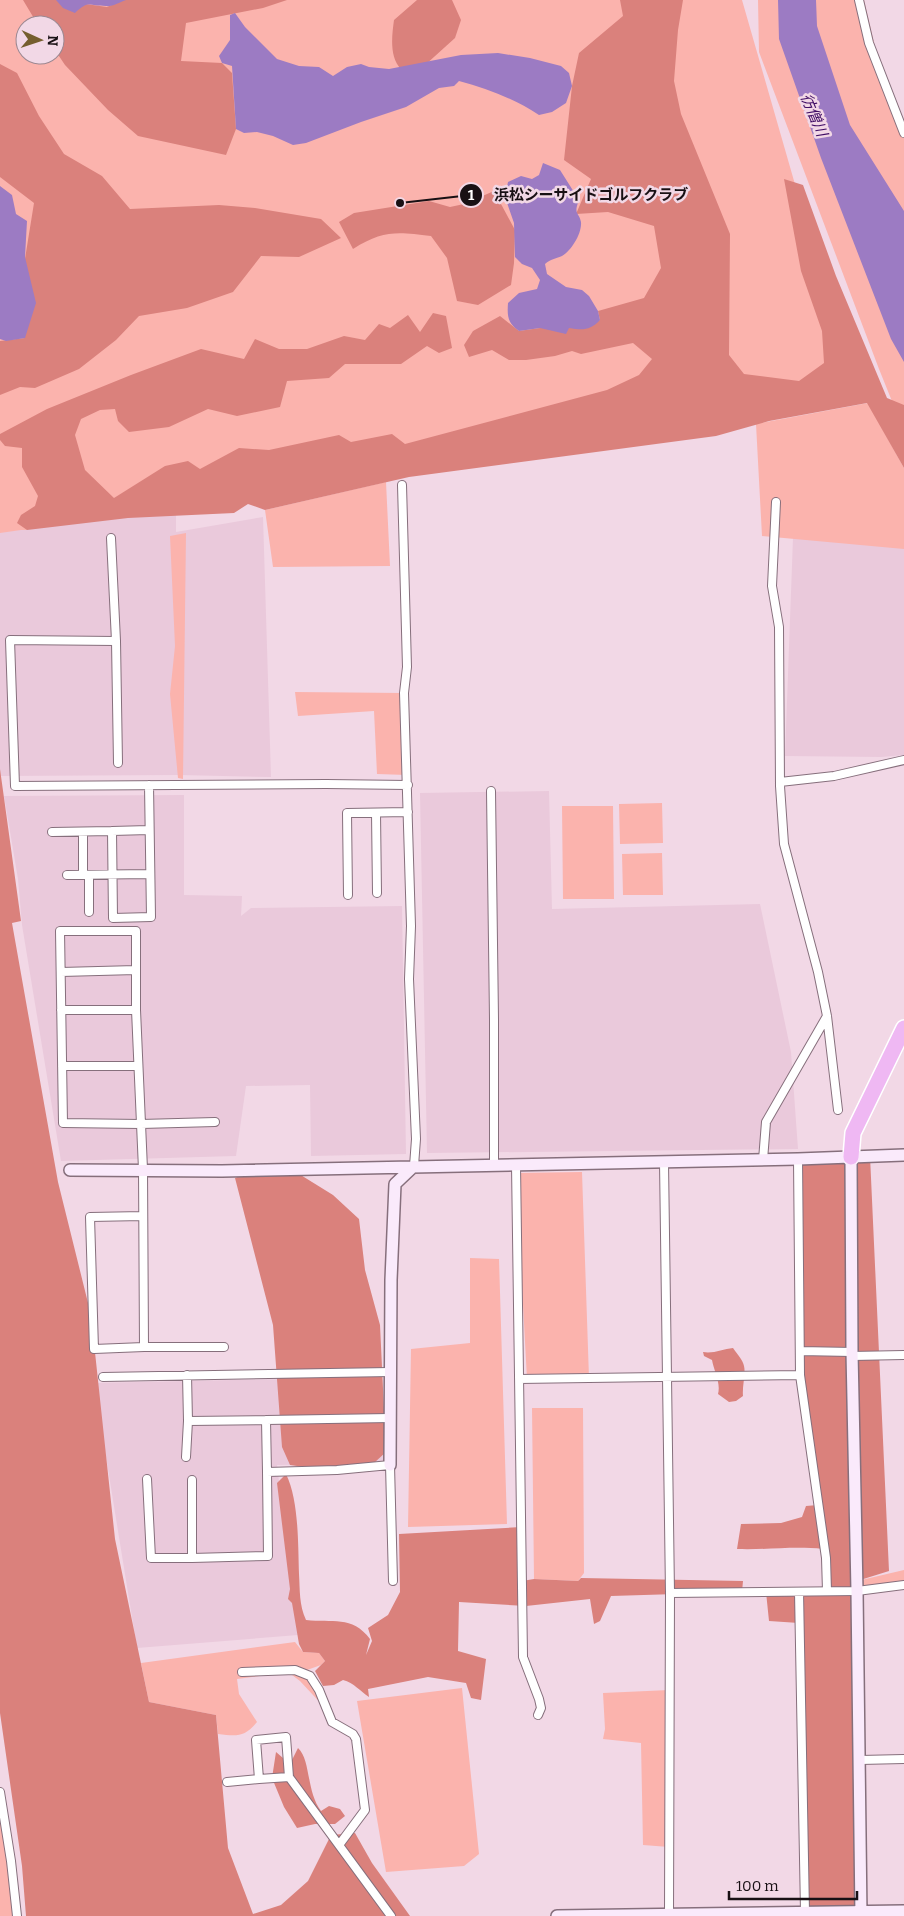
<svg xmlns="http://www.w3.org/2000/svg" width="904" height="1916" font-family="Bitter,'Noto Sans JP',serif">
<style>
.built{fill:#eac9db}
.green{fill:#fbb3ad;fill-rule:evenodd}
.forest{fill:#da817c}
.water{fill:#9c7bc3}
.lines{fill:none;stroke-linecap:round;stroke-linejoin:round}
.street-casing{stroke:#866f7c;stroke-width:10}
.secondary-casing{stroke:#866f7c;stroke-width:14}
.highway-casing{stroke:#fff;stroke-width:18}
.street{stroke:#fff;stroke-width:8}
.secondary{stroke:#faeafb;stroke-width:11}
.highway{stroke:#efb8f3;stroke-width:15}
.labels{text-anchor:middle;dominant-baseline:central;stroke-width:5;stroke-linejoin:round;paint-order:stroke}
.water-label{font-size:15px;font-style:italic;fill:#3f0c64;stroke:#f2d8e6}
.leader{fill:none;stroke:#181014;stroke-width:2}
.callout-dot{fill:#181014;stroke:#f2d8e6;stroke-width:2}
.mark-label{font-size:15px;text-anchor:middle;font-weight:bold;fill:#fff}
.callout-label{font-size:15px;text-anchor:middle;font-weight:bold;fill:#181014;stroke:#f2d8e6;stroke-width:5;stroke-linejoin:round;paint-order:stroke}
</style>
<rect width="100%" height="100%" fill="#f2d8e6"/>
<path class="built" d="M 176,511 L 176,532 L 263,517 L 271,777 L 179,775 L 0,776 L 0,532 Z
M 793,538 L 904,545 L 904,755 L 881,757 L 785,756 Z
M 549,791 L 552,909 L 760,904 L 791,1052 L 798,1149 L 427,1153 L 420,793 Z
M 184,795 L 184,895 L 242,896 L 241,916 L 251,908 L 402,906 L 406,1154 L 311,1156 L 310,1085 L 246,1086 L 236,1156 L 61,1161 L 22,925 L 18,879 L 4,796 Z
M 381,1377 L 383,1463 L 277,1465 L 298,1635 L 137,1648 L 94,1383 Z"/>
<path class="green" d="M 0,0 L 742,0 L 855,393 L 761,423 L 868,403 L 904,468 L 904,549 L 762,536 L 756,424 L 645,432 L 26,529 L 27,530 L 21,530 L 0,533 ZM 25,25 L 55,25 L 55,55 L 25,55 Z
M 758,0 L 864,0 L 882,77 L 904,129 L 904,431 L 879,369 L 759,52 Z
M 386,482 L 390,566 L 273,567 L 265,510 Z
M 186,533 L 183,779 L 178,778 L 170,694 L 175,646 L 170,536 Z
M 295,692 L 404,693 L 407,775 L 377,774 L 374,711 L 298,716 Z
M 662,803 L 663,843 L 620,844 L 619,804 Z
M 562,806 L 613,806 L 614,899 L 563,899 Z
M 662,853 L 663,895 L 623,895 L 622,854 Z
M 582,1172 L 589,1378 L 527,1379 L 516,1173 Z
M 470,1258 L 499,1259 L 507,1524 L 408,1527 L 411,1349 L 470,1343 Z
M 532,1408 L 583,1408 L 584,1573 L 578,1581 L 534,1579 Z
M 904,1570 L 904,1585 L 857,1591 L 857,1581 Z
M 295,1642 L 303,1652 L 319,1653 L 325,1661 L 321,1665 L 307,1670 L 326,1709 L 300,1681 L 288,1672 L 237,1679 L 239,1694 L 257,1722 C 244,1738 236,1736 218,1734 L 216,1715 L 149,1702 L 141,1663 Z
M 462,1688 L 479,1854 L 464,1866 L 386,1872 L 357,1701 Z
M 669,1690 L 669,1847 L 643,1845 L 641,1743 L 603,1739 L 605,1729 L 603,1693 Z
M 0,1791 L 17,1916 L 0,1916 Z"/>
<path class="forest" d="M 23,0 L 57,0 L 107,7 L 123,0 L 287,0 L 263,8 L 186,23 L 181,61 L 222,63 L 232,73 L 236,129 L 226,155 L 138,136 L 108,110 L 65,65 L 55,50 L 55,25 L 38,25 Z
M 417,0 L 452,0 L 461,20 L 455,38 L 424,66 L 401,69 C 389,57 392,35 394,20 Z
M 620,0 L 683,0 L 678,30 L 674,81 L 681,114 L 730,234 L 729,355 L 744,374 L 799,381 L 824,363 L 822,331 L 801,271 L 784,179 L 803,185 L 836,276 L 887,398 L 904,405 L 904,468 L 867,403 L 769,421 L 716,436 L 409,477 L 265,510 L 248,504 L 234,513 L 128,518 L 27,530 L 17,523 L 21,515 L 35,506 L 38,496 L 22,467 L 22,448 L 5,446 L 0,440 L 0,434 L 47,409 L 131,375 L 201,349 L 244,359 L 255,339 L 279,349 L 307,349 L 344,336 L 365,340 L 379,324 L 390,328 L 408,315 L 420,332 L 433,313 L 446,316 L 452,348 L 439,353 L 427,346 L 401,364 L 345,364 L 329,378 L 287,381 L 280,407 L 237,416 L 208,409 L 169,427 L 129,432 L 118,421 L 115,409 L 100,410 L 81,419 L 75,435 L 85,470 L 114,498 L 165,466 L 188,461 L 200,469 L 239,448 L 269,450 L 339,435 L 351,442 L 392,434 L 405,444 L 607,390 L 639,375 L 652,359 L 633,343 L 581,354 L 572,351 L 555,356 L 526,360 L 509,360 L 492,350 L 469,357 L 464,345 L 473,331 L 500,316 L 519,331 L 540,328 L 569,328 L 600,320 L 598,311 L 644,298 L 661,268 L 654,226 L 608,212 L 576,214 L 591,179 L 564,160 L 572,86 L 579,53 L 623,16 Z
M 0,64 L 17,73 L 39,116 L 64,154 L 102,176 L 130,209 L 219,205 L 255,208 L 321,219 L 341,238 L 299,257 L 261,256 L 233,292 L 187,308 L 139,316 L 116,340 L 79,369 L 35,388 L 20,387 L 0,395 L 0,341 L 25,338 L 24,265 L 34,203 L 0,177 Z
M 494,191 L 515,230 L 514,263 L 511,285 L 478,305 L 457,301 L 447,258 L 431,236 C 397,232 383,230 353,249 L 339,222 L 354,213 L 429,201 L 450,207 L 464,204 Z
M 0,769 L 21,921 L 12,923 L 58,1182 L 91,1315 L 115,1539 L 149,1702 L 216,1715 L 228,1848 L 253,1914 L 281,1905 L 308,1881 L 331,1835 L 355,1833 L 372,1863 L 410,1916 L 26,1916 L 22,1866 L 0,1713 Z
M 870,1156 L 889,1571 L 857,1581 L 855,1916 L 808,1916 L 799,1623 L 769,1621 L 766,1592 L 827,1591 L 823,1549 C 794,1546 766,1550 737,1549 L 741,1524 L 781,1523 L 802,1517 L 806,1506 L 818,1505 L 804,1374 L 798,1159 Z
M 291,1169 L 333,1195 L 359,1219 L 365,1270 L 380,1325 L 386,1452 L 374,1463 L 325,1470 L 290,1465 L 282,1447 L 273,1325 L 235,1178 L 255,1170 Z
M 733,1348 C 737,1354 743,1360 744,1366 C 746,1374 742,1386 743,1396 L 736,1401 L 729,1402 L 718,1394 C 721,1383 714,1371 712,1360 L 704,1356 L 703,1352 C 713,1354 723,1349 733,1348 Z
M 286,1474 C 299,1500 298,1545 299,1574 C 300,1590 299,1605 306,1620 C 332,1623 352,1615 370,1639 L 366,1655 L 372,1641 L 368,1628 L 388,1615 L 400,1592 L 399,1534 L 521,1527 L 522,1581 L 534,1579 L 578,1581 L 581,1578 L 743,1581 L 742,1592 L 611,1596 L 600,1621 L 594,1624 L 590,1599 L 526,1606 L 459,1602 L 458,1651 L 486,1659 L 481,1700 L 471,1698 L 466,1683 L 428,1677 L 368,1689 L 369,1697 C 360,1691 354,1683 343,1680 L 334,1685 L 323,1686 L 315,1671 L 325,1661 L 319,1653 L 303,1652 L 299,1644 L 292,1603 L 288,1599 L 290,1589 L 277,1483 Z
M 298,1748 C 311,1760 306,1791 321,1811 L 329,1806 L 340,1809 L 345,1816 L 335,1824 L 315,1824 L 297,1828 L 284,1807 L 272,1778 L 276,1752 L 290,1764 Z"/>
<path class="water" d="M 56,0 L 126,0 C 120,2 112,7 106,6 C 88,6 89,0 75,13 L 63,8 Z
M 778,0 L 816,0 L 817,26 L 850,125 L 904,211 L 904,362 L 891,339 L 821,158 L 779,39 Z
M 235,13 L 245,27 L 277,59 L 299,66 L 319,67 L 333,76 L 347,67 L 361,64 L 369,67 L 389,69 L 461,55 L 498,53 L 530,58 L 561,66 L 569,73 L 572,86 L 566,103 L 552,112 L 539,115 C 515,99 488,89 459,81 L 454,86 L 439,88 L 406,107 L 361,122 L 306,143 L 293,145 L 273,136 L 257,132 L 244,133 L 236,129 L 232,66 L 222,63 L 219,56 L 230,40 L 230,15 Z
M 543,163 L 560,170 L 579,200 C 573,215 579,212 581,222 C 582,234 571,251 562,256 C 555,259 551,259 545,264 L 547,274 L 566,287 L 582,290 L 589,296 L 598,311 L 600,320 C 590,331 582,330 569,328 L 566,334 L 540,328 L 519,331 C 508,323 507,317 508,303 L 519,293 L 537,289 L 540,280 L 532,268 L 522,264 L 515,257 L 514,223 L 505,197 L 508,182 L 521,176 L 532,179 L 539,175 Z
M 0,186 L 12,195 L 16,214 L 27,221 L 25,257 L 36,303 L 25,338 L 6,341 L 0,339 Z"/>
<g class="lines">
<defs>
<path id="street" d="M 859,0 L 869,43 L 904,133
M 402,485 L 407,667 L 404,693 L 411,926 L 409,979 L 416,1139 L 414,1166
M 776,502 L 772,586 L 779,627 L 780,786 L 784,844 L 818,972 L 827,1016 L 838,1110
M 111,538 L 116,641 L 10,640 L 15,786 L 326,784 L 408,785
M 116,641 L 118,763
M 780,782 L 834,776 L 904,760
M 491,791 L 494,1019 L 494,1166
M 376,813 L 377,893
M 149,830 L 112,831 L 113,918 L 151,917 L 149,785
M 52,832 L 112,831
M 83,832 L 83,875
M 67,875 L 150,874
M 89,875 L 89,912
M 348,895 L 347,813 L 408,812
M 61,972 L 136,970
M 61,1010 L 136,1010
M 62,1066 L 138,1066
M 215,1122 L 141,1124 L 63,1123 L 60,931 L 136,931 L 136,1010 L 143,1169 L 144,1347 L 224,1347
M 798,1159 L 800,1375 L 826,1558 L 827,1591
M 763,1160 L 766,1122 L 827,1016
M 664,1162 L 670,1593 L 669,1914
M 516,1165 L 523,1657 L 539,1699 L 541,1708 L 538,1715
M 143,1216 L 90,1217 L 94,1349 L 144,1347
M 800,1351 L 852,1352
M 852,1356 L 904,1355
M 103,1377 L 390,1372
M 519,1379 L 800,1375
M 266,1420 L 390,1418
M 188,1421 L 266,1420 L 267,1472 L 337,1470 L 390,1465 L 393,1581
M 186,1457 L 188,1421 L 187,1375
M 147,1479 L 151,1558 L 192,1558 L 192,1480
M 192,1558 L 268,1556 L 267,1472
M 799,1592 L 805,1912
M 670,1593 L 857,1591 L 904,1585
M 242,1672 L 295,1670 L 310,1676 L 319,1690 L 332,1722 L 353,1734 L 356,1739 L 365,1810 L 339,1845
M 860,1760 L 904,1759
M 289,1777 L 259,1779 L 256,1740 L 286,1737 L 289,1777 L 391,1916
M 227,1782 L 259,1779
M 0,1792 L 11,1861 L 17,1916"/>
<path id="secondary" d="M 851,1157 L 852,1352 L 857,1591 L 861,1916
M 70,1170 L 222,1171 L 798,1159 L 904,1155
M 390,1465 L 391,1280 L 395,1184 L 414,1166
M 557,1916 L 904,1911"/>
<path id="highway" d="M 851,1157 L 853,1133 L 904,1028"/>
</defs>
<use href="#street" class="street-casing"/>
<use href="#secondary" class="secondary-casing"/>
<use href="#highway" class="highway-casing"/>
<use href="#street" class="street"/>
<use href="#secondary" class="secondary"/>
<use href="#highway" class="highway"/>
</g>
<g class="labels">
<g class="water-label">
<text transform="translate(814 115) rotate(67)">彷僧川</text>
</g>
</g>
<path class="leader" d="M400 203L471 195"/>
<g class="callout-dot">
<circle cx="400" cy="203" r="5"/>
<circle cx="471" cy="195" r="12"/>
</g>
<g class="mark-label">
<text x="471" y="200">1</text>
</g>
<g class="callout-label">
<text x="591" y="200">浜松シーサイドゴルフクラブ</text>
</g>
<g transform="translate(40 40) rotate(93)"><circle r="24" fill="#f2d8e6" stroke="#9b8892"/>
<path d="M0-4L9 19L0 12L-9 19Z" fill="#755e2e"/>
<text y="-8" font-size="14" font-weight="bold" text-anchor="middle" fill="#181014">N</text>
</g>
<path d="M729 1891v8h128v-8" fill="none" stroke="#181014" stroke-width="2.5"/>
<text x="736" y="1891" font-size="15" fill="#181014" stroke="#f2d8e6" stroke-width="4" paint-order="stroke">100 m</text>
</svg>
